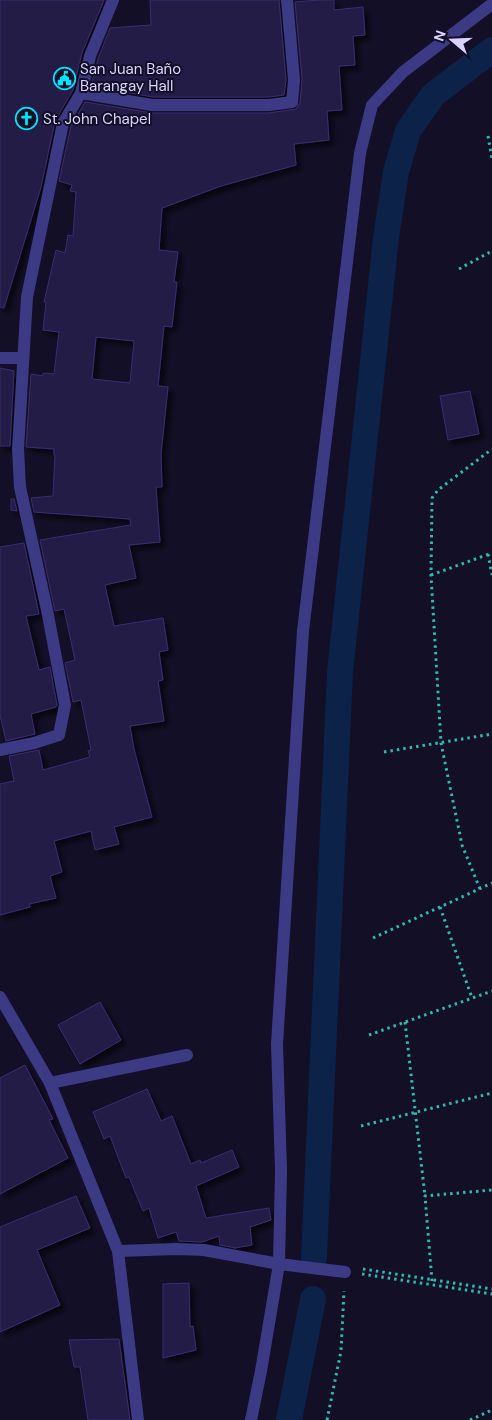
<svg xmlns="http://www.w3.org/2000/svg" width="492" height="1420" font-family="'DM Sans',sans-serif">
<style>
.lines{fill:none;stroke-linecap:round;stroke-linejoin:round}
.canal{stroke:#0c2248;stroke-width:26}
.building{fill:#241b47;stroke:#3b2d73;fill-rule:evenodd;filter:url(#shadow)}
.path{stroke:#2fb8b0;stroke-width:3;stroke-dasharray:2.5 4;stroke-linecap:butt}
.minor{stroke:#3d3a85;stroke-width:12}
.tertiary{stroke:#3d3a85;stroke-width:12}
.labels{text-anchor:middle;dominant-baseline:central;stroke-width:4;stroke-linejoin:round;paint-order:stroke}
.poi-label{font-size:15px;fill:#d9d4ff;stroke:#130f26;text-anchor:start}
</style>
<defs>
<filter id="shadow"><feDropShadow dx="4.5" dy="4.5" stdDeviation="2.5" flood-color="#0009"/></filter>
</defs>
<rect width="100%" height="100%" fill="#130f26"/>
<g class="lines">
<path class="canal" d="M 314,1257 L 340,672 L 386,238 L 396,172 L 408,131 L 433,95 L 492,50
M 289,1420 L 313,1299"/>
</g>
<path class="building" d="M 0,0 L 104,0 L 82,53 L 73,90 L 55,121 L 41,187 L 4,308 L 0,307 Z
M 150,0 L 279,0 L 286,80 L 284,95 L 268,97 L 153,97 L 91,86 L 98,59 L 110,28 L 151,25 Z
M 318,0 L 334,0 L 334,10 L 363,7 L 365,35 L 353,36 L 355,65 L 339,66 L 342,110 L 327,111 L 329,140 L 294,144 L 296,165 L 221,186 L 162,208 L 159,250 L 178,252 L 174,282 L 177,282 L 172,327 L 164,326 L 158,386 L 168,387 L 161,454 L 162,487 L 156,487 L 160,542 L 129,545 L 136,578 L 105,585 L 114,626 L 163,618 L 168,650 L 159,652 L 163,680 L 158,681 L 164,721 L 130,726 L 134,749 L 152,817 L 114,827 L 119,844 L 95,850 L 91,831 L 54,841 L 62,872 L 50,876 L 56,898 L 29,904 L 30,907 L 0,915 L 0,784 L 14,781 L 9,756 L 39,750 L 43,770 L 90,757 L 88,751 L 91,750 L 81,700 L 73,702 L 65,663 L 75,660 L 64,609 L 55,611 L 40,540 L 131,525 L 130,519 L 34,512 L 31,498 L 53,496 L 55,455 L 54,455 L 54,449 L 26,447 L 31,374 L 43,376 L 43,373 L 54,374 L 59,332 L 43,330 L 46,302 L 44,302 L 56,250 L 65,253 L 68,235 L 73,236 L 76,192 L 70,191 L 72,185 L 59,181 L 71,126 L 85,102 L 152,113 L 269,113 L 296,109 L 300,103 L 302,79 L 295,2 ZM 96,337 L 134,341 L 130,383 L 92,379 Z
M 0,368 L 14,371 L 10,446 L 0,446 Z
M 470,391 L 479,434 L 448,440 L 440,396 Z
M 11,499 L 14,499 L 17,511 L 11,510 Z
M 24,543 L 39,614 L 26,616 L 39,670 L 50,667 L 57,705 L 56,707 L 31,714 L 35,734 L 6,741 L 0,715 L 0,547 Z
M 100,1002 L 121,1040 L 80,1064 L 58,1025 Z
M 25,1065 L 50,1113 L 53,1119 L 49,1120 L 68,1158 L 0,1194 L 0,1078 Z
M 147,1089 L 161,1121 L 172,1116 L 191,1164 L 200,1160 L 201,1163 L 232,1150 L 239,1167 L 196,1186 L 206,1218 L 269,1208 L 271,1220 L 250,1227 L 252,1245 L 235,1248 L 220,1245 L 219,1236 L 202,1242 L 179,1241 L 176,1232 L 158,1238 L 149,1208 L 143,1211 L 129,1177 L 126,1178 L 110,1136 L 104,1139 L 93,1112 Z
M 76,1196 L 90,1228 L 37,1250 L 60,1305 L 0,1332 L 0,1227 Z
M 189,1283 L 190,1327 L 193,1326 L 196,1350 L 163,1358 L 163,1284 Z
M 119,1339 L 130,1420 L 88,1420 L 80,1367 L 74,1367 L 69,1340 Z"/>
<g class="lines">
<path class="path" d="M 488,136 L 492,159
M 459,269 L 492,251
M 488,554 L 492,575
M 431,575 L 492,553
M 384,752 L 492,734
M 480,889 L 462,845 L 441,743 L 431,575 L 432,498 L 438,490 L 492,449
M 440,907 L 472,998
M 373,938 L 492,883
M 405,1022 L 425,1196
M 369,1035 L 492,991
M 361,1126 L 492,1093
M 363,1269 L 492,1289
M 362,1274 L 492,1294
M 432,1281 L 425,1196 L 492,1190
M 327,1420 L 341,1351 L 344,1291
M 470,1420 L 492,1410"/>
<path class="minor" d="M 81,93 L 152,105 L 269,105 L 292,102 L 294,80 L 287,0
M 0,358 L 23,358
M 0,750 L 34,743 L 59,735 L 65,705 L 47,610 L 20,487 L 18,449 L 27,297 L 63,123 L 81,93 L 90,56 L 113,0
M 50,1083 L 187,1055
M 118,1251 L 177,1249 L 204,1250 L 279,1264 L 345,1272
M 251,1420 L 261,1371 L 279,1264 L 281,1170 L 277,1044 L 303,631 L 360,153 L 372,105 L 403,72 L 492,4"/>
<path class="tertiary" d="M 0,997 L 50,1083 L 118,1251 L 138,1420"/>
</g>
<defs>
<symbol id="civic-ring" viewBox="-11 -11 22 22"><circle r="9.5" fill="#130f26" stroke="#00e5ff" stroke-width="1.5"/><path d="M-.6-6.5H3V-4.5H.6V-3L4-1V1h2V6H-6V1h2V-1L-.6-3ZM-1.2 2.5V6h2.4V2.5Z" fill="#00e5ff"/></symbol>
<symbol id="church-ring" viewBox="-11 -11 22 22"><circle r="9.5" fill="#130f26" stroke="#00e5ff" stroke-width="1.5"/><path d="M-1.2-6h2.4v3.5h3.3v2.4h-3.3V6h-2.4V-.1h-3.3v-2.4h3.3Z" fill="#00e5ff"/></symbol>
</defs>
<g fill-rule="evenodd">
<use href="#civic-ring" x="52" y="66" width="25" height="25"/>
<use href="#church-ring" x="14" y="106" width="25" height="25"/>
</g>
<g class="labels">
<g class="poi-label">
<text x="80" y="69">San Juan Baño<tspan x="80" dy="17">Barangay Hall</tspan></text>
<text x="43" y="119">St. John Chapel</text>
</g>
</g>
<g transform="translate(452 40) rotate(289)" stroke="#130f26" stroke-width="4" paint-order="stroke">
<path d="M0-4L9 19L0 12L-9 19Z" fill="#d9d4ff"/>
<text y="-8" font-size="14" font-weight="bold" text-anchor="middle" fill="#d9d4ff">N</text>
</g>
</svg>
